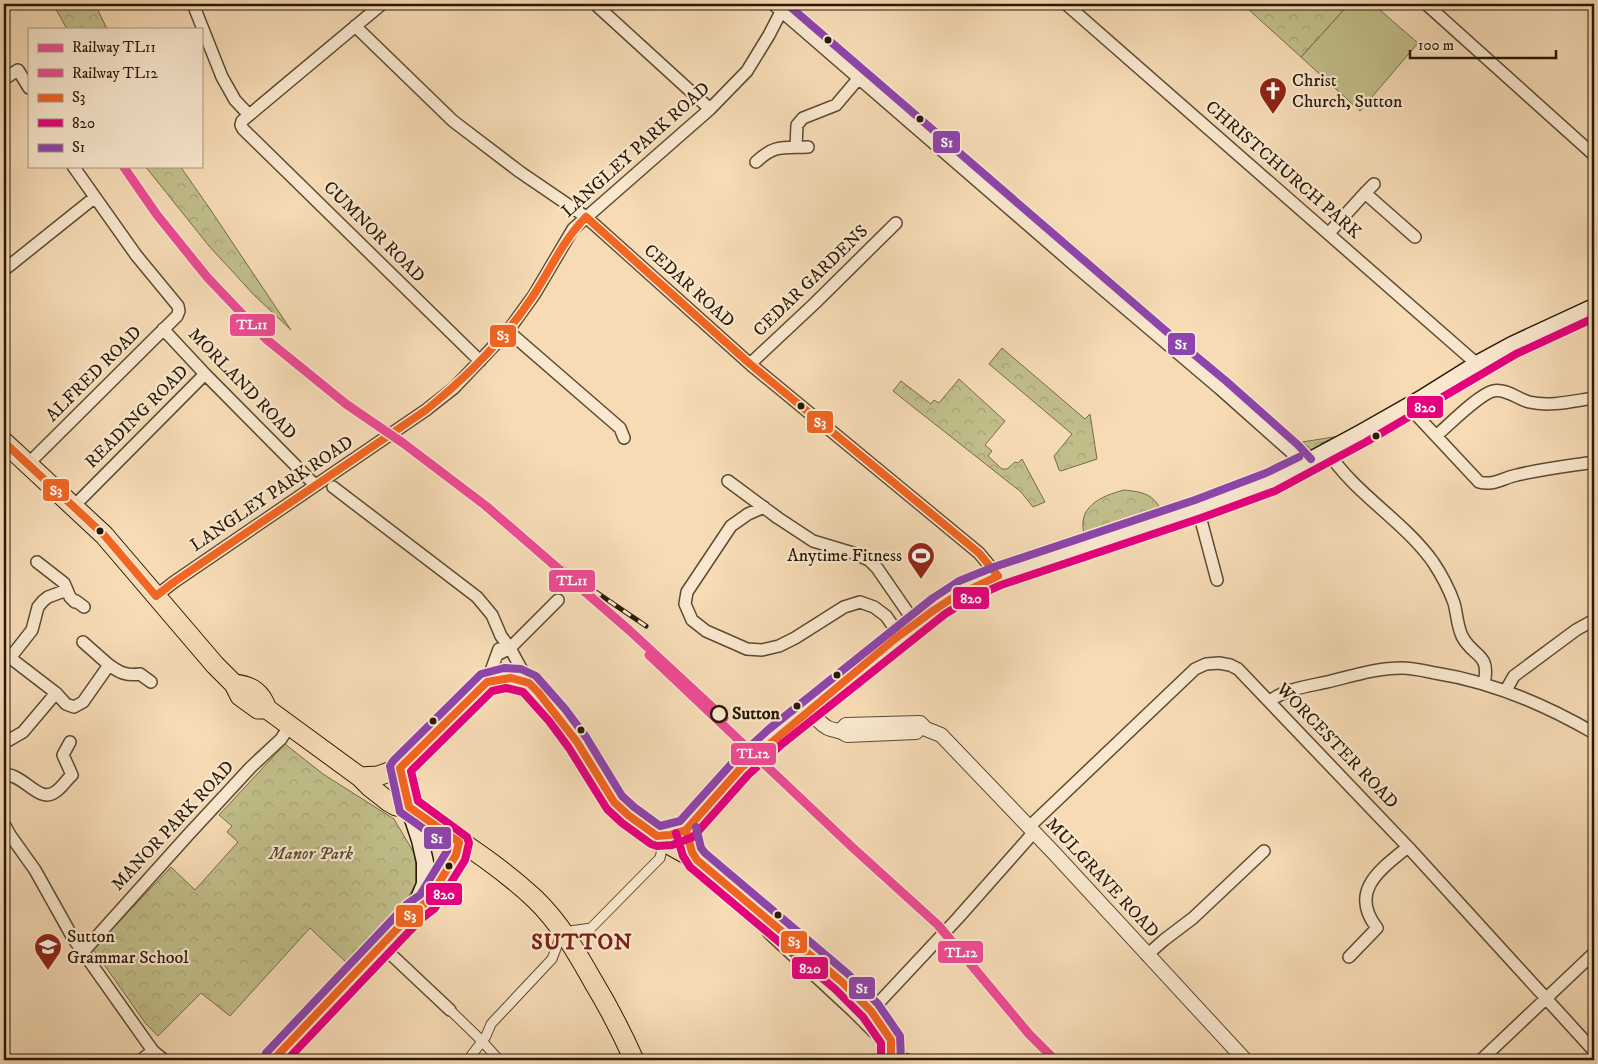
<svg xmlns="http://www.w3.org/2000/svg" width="1598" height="1064" font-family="'IM FELL DW Pica',serif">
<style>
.green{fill:#c1be8a;stroke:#756c48}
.park{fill:url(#park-crowns);stroke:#756c48}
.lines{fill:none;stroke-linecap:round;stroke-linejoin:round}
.pedestrian-casing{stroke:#5c4a31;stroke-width:11}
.minor-casing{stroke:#5c4a31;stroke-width:14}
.tertiary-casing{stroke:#5c4a31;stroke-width:16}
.secondary-casing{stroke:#291905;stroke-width:19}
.trunk-casing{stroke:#291905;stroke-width:21}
.pedestrian{stroke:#f9e8cf;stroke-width:9}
.minor{stroke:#f9e8cf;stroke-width:11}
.tertiary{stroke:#f9e8cf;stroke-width:14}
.secondary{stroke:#f9e8cf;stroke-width:16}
.trunk{stroke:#f6dbb5;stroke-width:19}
.rail-casing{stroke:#291905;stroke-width:5}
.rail{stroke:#f9e8cf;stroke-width:3;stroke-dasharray:9;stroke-linecap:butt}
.bus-1-casing{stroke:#f9e8cf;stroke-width:11}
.bus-2-casing{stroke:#f9e8cf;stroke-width:11}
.bus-3-casing{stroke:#f9e8cf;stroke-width:11}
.bus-1{stroke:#f26522;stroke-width:8}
.bus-2{stroke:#e5007d;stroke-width:8}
.bus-3{stroke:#8e44ad;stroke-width:8}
.rail-1-casing{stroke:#f9e8cf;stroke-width:12}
.rail-2-casing{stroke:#f9e8cf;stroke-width:12}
.rail-1{stroke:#ee4b95;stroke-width:9}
.rail-2{stroke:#ee4b95;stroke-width:9}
.bus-dot{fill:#291905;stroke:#f9e8cf;stroke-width:2}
.stop-dot{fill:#f9e8cf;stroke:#291905;stroke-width:2.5}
.labels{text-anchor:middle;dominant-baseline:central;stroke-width:4.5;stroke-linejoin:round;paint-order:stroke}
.poi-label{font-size:18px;fill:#291905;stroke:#f9e8cf;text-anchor:start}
.street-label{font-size:18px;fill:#291905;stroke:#f9e8cf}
.stop-label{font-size:18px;font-weight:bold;fill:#291905;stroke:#f9e8cf;text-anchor:start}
.park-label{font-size:18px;font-style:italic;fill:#574b2d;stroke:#f9e8cf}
.district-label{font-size:22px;font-weight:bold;letter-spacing:1px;fill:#7a1f14;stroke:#f9e8cf}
.line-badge{stroke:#f9e8cf;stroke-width:2}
.badge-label{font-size:14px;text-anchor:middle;font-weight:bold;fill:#fff}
</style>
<defs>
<pattern id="park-crowns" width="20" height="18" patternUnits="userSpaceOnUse" patternTransform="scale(1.25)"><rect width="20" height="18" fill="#c1be8a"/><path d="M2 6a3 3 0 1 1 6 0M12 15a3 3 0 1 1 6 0" fill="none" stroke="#a6a376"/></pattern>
</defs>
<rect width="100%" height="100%" fill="#f6dbb5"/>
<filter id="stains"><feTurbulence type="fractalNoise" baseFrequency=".004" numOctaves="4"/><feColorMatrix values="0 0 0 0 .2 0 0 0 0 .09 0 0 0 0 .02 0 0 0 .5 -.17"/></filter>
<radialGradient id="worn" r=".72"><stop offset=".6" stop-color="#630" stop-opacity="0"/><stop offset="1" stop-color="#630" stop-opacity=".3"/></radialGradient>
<path class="green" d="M 1349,4 L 1373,4 L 1418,43 L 1360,111 L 1301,57 Z"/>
<path class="park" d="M 53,4 L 95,4 L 107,29 L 67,29 Z
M 1252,4 L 1349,4 L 1301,57 L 1248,9 Z
M 145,166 L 180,166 L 210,209 L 291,330 L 254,295 L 209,246 Z
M 1002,348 L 1085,419 L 1090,414 L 1097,459 L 1061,471 L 1059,470 L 1054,456 L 1072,434 L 989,364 Z
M 959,379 L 1005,421 L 985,445 L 992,451 L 988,456 L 1002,469 L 1007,469 L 1015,462 L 1018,463 L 1022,459 L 1045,502 L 1033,507 L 1021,492 L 893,391 L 901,381 L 931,404 L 934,400 L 939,403 Z
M 1340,436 L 1321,443 L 1322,445 L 1313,451 L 1302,442 Z
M 1124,490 C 1143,492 1154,494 1162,512 L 1085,537 C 1075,507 1101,496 1124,490 Z
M 285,744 L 323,774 L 394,819 L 414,853 L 416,866 L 416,883 L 405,903 L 350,966 L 310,928 L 230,1016 L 201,993 L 158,1036 L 146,1024 L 93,949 L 171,867 L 195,890 L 238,842 L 227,832 L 232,826 L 219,815 Z"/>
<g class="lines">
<defs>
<path id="pedestrian" d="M 450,1010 L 482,1041 L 499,1060
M 468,1060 L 486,1036 L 491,1024 L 552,959 L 560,938 L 570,931 L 591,928 L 660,858 L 662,849 L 659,840"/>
<path id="minor" d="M 193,4 L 222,77 L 235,100 L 249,115
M 382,4 L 242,121 L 241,125 L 243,129 L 480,361
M 595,4 L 710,109
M 773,4 L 1080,270 L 1219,388 L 1291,452 L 1303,466
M 1066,4 L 1477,364
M 1426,4 L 1594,155
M 355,26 L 453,121 L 520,172 L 586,217 L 750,364 L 979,553 L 998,576
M 4,79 L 18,70 L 29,88
M 796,147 L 797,125 L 803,118 L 836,105 L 858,79
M 756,162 C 775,144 783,148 808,147
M 1365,193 L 1374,184
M 1329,233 L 1365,193 L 1415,237
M 4,270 L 94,198
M 163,329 L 205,374 L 315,485
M 508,331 L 620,428 L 624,438
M 750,364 L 814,304 L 896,223
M 1408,406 L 1479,482 C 1494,486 1503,478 1517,475 C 1542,469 1568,466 1594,462
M 1436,436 C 1449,425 1478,395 1493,391 C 1505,388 1518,399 1529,402 C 1550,407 1573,401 1594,398
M 1328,452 C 1355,494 1404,521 1433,562 C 1441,574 1449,589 1454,603 C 1457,614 1457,625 1462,636 C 1473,658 1491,652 1484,684
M 28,464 L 177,316 L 179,311 L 178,306 L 136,255 L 73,166
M 728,481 L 778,518 L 813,541 L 853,553 L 869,560 L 877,568 L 915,623
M 333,487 L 477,597 L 492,615 L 501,636 L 510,648 L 529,683
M 74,506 L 205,374
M 764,507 L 748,514 L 731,526 L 687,592 L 685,604 L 692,620 L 706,631 L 747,649 L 762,650 L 779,646 L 795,638 L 844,607 L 860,602 L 874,607 L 886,616 L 900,636
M 1198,509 L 1217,580
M 37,562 L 64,583 L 70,597 L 75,602 L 76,601 L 84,607
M 156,596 L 174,582 L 426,410 L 454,388 L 508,331 L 534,295 L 573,229 L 710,109 L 747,71 L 769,35 L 785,4
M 83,642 L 109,665
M 4,653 L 56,693 L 66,704 L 74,707 L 83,702 L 109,665 C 120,673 127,676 140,674 L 151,682
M 497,655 L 510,648 L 558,600
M 10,658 L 32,630 L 38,607 L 43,601 L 48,597 L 67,590
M 487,682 L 499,649
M 1506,690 L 1514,676 L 1576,630 L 1594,620
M 1270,701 C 1285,689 1309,686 1327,682 C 1352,676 1376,668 1402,668 C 1413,668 1425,671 1435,673 C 1493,682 1544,704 1594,733
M 4,743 L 23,732 L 56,693
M 4,774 C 25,775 39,804 55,792 C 62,788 66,780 72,775 L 63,755 L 70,742
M 4,824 L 10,835 L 35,870 L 73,938 L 153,1051 L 164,1060
M 1029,827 L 1195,669 L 1206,664 L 1219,663 L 1230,665 L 1238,669 L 1408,847 L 1594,1051
M 761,919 L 769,933 L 853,1011 L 871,1011 L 958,918 L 1034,832
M 382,946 L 450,1010
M 83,952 L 188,835 L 251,767 L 281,739 L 290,725
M 1147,955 L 1164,940 L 1193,918 L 1264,851
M 1349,957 L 1377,928 C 1348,891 1381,869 1408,847
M 853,1011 L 874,1032
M 892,1056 L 907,1060
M 141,1060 L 153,1051
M 1481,1060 L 1594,953"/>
<path id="tertiary" d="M 810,710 C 815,717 820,724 828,728 C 835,731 840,730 847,735 L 916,732
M 841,730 L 846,725 L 920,723 L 926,729 L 941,735 L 1054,853 L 1245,1060"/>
<path id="secondary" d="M 657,836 L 670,835 L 686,830 L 741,768 L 776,736 L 836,690 L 915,623 L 950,598 L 964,590 L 998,576 L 1198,509 L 1270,482 L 1361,433 L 1421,399 L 1477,364 L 1512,345 L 1594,307
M 273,1060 L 374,955 L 414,911 L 425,884 L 425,862 L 420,840 L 409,807"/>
<path id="trunk" d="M 4,442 L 104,535 L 215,665 L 234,684 L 240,696 L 258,709 L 267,709
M 234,684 C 252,686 261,692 267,709 L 360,777 L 370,787 L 389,802 L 396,806 L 409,807 C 452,836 498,864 535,899 C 560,923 577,953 594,983 C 609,1008 622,1033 634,1060
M 400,768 L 409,807
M 360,777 L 378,776 L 400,768 L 487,682 L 511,678 L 529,683 L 557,715 L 577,742 L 614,802 L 628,815 L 668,844 L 697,860 L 842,982 L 871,1011 L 885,1029 L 891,1040 L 892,1056 L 891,1060"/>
</defs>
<use href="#pedestrian" class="pedestrian-casing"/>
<use href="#minor" class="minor-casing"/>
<use href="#tertiary" class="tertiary-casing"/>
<use href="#secondary" class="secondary-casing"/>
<use href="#trunk" class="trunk-casing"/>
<use href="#pedestrian" class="pedestrian"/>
<use href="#minor" class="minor"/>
<use href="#tertiary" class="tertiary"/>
<use href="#secondary" class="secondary"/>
<use href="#trunk" class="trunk"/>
<defs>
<path id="rail" d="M 521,537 L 587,586 L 646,626"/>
</defs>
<use href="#rail" class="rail-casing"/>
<use href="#rail" class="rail"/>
<defs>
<path id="bus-1" d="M 586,217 L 750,364 L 979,553 L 998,576
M 4,442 L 104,535 L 156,596
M 156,596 L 174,582 L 426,410 C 467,377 504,340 533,296 C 551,269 563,240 586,217
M 686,830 L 692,852 L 697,860 L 842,982 L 871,1011 L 891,1040 L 891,1060
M 273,1060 L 414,911 L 427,902 L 456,855 L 459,842 L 409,807 L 400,768 L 487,682 L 511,678 L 529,683 L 538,692 L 577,742 L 614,802 L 628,815 L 657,836 L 670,835 L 686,830 L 741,768 L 896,638 L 934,610 L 954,597 L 998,576"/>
<path id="bus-2" d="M 676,833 L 683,856 L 690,867 L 835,989 L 863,1017 L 881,1043 L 881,1058
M 287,1060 L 421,919 L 435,908 L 465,860 L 469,843 L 467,837 L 418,801 L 411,771 L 492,691 L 506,688 L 523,692 L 549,721 L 569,748 L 607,809 L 622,823 L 651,844 L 657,846 L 672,845 L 693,837 L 748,775 L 782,744 L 945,614 L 969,599 L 1001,585 L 1201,518 L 1275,491 L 1366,442 L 1516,354 L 1594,318"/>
<path id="bus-3" d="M 787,4 L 1167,332 L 1226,381 L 1298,445 L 1311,459
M 696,827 L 701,848 L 705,853 L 848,974 L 878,1004 L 900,1036 L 901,1060
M 266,1053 L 407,904 L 420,895 L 447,851 L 448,846 L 400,812 L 390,766 L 393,761 L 481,674 L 504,668 L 521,669 L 536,676 L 565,709 L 586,737 L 622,796 L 634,807 L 660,826 L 680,821 L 734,761 L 769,729 L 933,598 L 959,581 L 994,567 L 1195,500 L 1266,473 L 1299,457"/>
</defs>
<use href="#bus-1" class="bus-1-casing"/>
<use href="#bus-2" class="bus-2-casing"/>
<use href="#bus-3" class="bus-3-casing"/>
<use href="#bus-1" class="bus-1"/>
<use href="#bus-2" class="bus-2"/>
<use href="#bus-3" class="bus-3"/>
<defs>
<path id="rail-1" d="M 123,166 L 157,215 L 207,277 L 266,339 L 346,404 L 403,443 L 486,506 L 629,630 L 724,718"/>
<path id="rail-2" d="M 649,655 L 852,847 L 938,925 L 1029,1034 L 1055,1060"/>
</defs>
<use href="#rail-1" class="rail-1-casing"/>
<use href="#rail-2" class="rail-2-casing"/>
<use href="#rail-1" class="rail-1"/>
<use href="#rail-2" class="rail-2"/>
</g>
<defs>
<symbol id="church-pin" viewBox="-11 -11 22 30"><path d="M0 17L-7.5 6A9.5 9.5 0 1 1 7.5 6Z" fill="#8f2418" stroke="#f9e8cf"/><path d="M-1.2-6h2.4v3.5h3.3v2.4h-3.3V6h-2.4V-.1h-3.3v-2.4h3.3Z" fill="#fff"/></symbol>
<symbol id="stadium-pin" viewBox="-11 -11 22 30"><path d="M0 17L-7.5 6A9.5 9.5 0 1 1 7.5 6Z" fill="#8f2418" stroke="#f9e8cf"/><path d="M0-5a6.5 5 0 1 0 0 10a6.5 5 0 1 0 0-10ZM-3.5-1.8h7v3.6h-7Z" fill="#fff"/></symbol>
<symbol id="school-pin" viewBox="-11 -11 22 30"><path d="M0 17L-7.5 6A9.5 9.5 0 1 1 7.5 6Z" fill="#8f2418" stroke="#f9e8cf"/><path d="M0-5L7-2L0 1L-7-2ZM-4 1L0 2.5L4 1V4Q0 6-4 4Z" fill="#fff"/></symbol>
</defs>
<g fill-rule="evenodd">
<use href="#church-pin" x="1257" y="75" width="32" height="43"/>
<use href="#stadium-pin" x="905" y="540" width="32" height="43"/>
<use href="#school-pin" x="32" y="931" width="32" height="43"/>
</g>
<g class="bus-dot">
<circle cx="828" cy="40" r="4.5"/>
<circle cx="920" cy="119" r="4.5"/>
<circle cx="801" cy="406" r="4.5"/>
<circle cx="1376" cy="436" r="4.5"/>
<circle cx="100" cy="531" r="4.5"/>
<circle cx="837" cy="675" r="4.5"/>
<circle cx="797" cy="706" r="4.5"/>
<circle cx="433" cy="721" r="4.5"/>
<circle cx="581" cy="730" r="4.5"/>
<circle cx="449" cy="866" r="4.5"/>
<circle cx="778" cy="915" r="4.5"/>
</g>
<circle class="stop-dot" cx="719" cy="714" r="8"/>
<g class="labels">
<g class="poi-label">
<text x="1292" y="81">Christ<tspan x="1292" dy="21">Church, Sutton</tspan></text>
<text x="902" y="556" text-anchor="end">Anytime Fitness</text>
<text x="67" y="937">Sutton<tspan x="67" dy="21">Grammar School</tspan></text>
</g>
<g class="street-label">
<text transform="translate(636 150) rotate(-42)">LANGLEY PARK ROAD</text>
<text transform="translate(1283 170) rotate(41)">CHRISTCHURCH PARK</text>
<text transform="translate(374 232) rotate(45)">CUMNOR ROAD</text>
<text transform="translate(811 281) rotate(-44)">CEDAR GARDENS</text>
<text transform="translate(689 286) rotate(42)">CEDAR ROAD</text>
<text transform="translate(94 374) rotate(-45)">ALFRED ROAD</text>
<text transform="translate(242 384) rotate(46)">MORLAND ROAD</text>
<text transform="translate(137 417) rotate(-45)">READING ROAD</text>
<text transform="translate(272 494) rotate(-34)">LANGLEY PARK ROAD</text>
<text transform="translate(1337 746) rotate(46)">WORCESTER ROAD</text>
<text transform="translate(173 826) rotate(-47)">MANOR PARK ROAD</text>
<text transform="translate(1102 878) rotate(47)">MULGRAVE ROAD</text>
</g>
<g class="stop-label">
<text x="732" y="714">Sutton</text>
</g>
<g class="park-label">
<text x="311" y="854">Manor Park</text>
</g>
<g class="district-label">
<text x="582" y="942">SUTTON</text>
</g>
</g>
<g class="line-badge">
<rect x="932" y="130" width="29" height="24" rx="5" fill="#8e44ad"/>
<rect x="229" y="313" width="47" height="24" rx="5" fill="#ee4b95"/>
<rect x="489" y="324" width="28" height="24" rx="5" fill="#f26522"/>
<rect x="1167" y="332" width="29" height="24" rx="5" fill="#8e44ad"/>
<rect x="1406" y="395" width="38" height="24" rx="5" fill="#e5007d"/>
<rect x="806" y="410" width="28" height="24" rx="5" fill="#f26522"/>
<rect x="42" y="478" width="28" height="24" rx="5" fill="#f26522"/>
<rect x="548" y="569" width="48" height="24" rx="5" fill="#ee4b95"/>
<rect x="952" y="586" width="38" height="24" rx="5" fill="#e5007d"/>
<rect x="730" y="742" width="47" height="24" rx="5" fill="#ee4b95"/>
<rect x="423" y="826" width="29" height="24" rx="5" fill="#8e44ad"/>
<rect x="425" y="882" width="38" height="24" rx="5" fill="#e5007d"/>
<rect x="395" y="904" width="29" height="24" rx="5" fill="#f26522"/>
<rect x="780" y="930" width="28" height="24" rx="5" fill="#f26522"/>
<rect x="937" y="940" width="47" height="24" rx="5" fill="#ee4b95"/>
<rect x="791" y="956" width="38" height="24" rx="5" fill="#e5007d"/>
<rect x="848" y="976" width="28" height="24" rx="5" fill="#8e44ad"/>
</g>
<g class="badge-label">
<text x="947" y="147">S1</text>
<text x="252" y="329">TL11</text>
<text x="503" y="340">S3</text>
<text x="1181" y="349">S1</text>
<text x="1425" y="412">820</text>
<text x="820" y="427">S3</text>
<text x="56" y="495">S3</text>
<text x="572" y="585">TL11</text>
<text x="971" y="603">820</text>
<text x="753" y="758">TL12</text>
<text x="437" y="843">S1</text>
<text x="444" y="899">820</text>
<text x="410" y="920">S3</text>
<text x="794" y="946">S3</text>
<text x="961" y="957">TL12</text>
<text x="810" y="973">820</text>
<text x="862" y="993">S1</text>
</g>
<rect width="1598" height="1064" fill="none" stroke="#f6dbb5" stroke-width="20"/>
<rect x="5" y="5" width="1588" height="1054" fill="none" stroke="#291905" stroke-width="2.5"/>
<rect x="10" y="10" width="1578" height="1044" fill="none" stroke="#291905"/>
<rect x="28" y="28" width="175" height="140" fill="#f9e8cf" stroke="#a6957e"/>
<rect x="38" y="44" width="25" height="8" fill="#ee4b95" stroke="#a6957e"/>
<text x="72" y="52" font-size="15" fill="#291905">Railway TL11</text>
<rect x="38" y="69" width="25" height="8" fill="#ee4b95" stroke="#a6957e"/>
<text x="72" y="78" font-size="15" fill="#291905">Railway TL12</text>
<rect x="38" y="94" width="25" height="8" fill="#f26522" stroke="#a6957e"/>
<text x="72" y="102" font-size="15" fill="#291905">S3</text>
<rect x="38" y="119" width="25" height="8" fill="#e5007d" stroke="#a6957e"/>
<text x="72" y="128" font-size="15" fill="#291905">820</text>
<rect x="38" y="144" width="25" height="8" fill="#8e44ad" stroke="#a6957e"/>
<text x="72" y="152" font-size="15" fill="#291905">S1</text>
<path d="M1410 50v8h146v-8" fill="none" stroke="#291905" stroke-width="2.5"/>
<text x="1418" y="50" font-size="15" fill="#291905" stroke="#f9e8cf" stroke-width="4" paint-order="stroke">100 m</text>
<rect width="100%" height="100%" filter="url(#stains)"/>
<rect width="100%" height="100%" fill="url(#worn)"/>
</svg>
